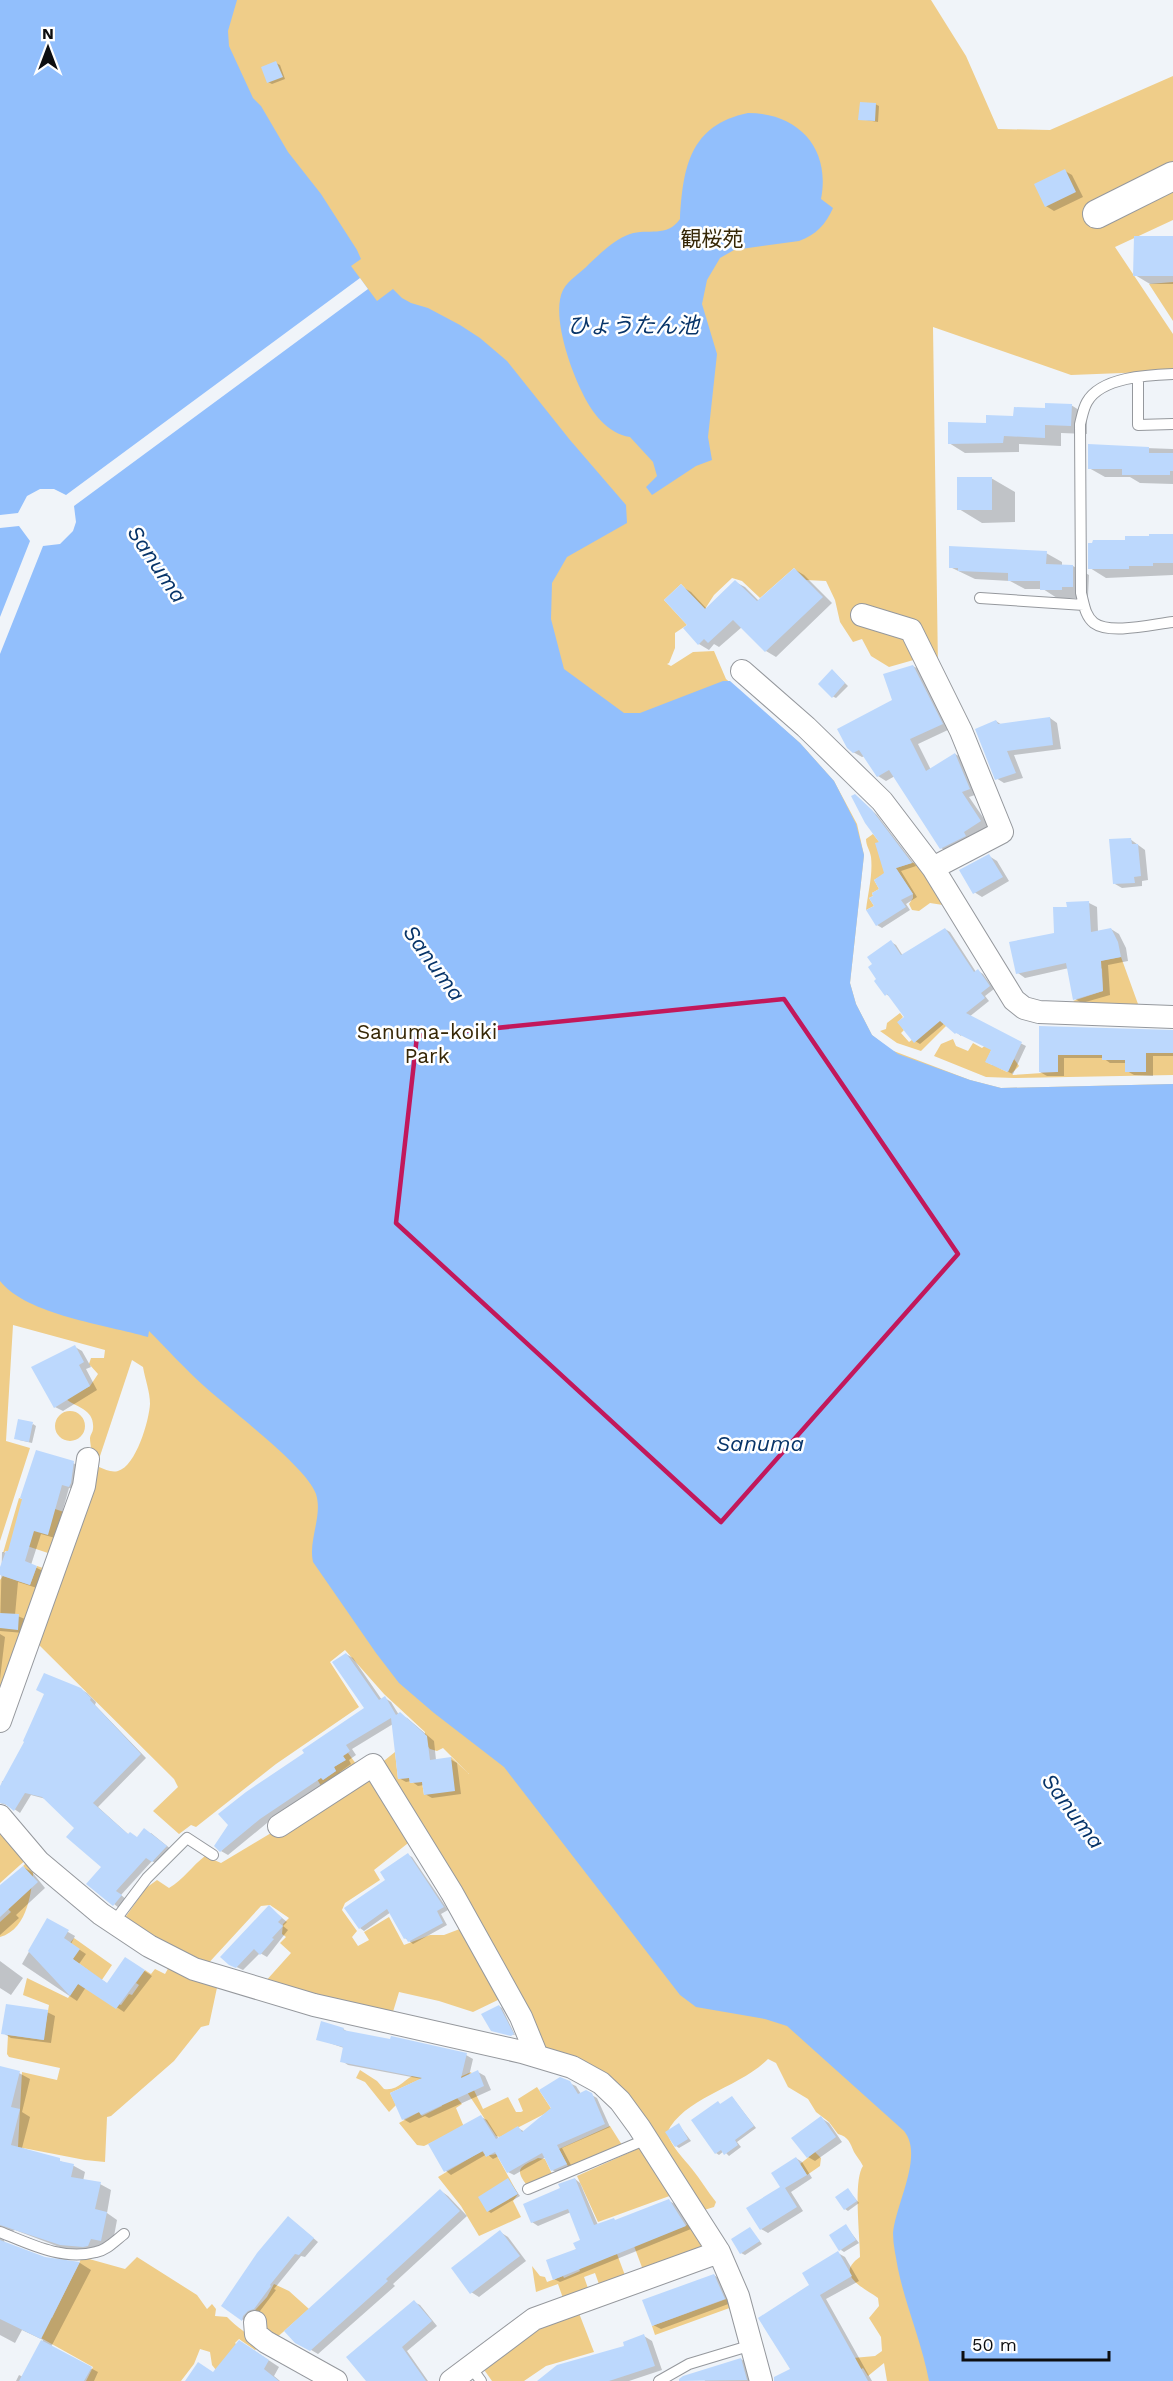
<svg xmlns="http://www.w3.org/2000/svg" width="1173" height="2381" font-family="'Work Sans','Noto Sans JP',sans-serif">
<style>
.green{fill:#efcd89}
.water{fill:#92bffc}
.pier{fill:#f0f4f9}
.shadow{fill:#0003}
.building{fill:#bcd8fd}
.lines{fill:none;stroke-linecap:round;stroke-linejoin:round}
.service-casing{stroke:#95989d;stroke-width:12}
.minor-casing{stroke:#95989d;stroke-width:24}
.tertiary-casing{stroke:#95989d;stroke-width:30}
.service{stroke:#fff;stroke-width:10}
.minor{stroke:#fff;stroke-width:22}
.tertiary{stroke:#fff;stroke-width:28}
.marked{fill:none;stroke:#c2185b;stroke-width:4.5;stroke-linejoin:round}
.labels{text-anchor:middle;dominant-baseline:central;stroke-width:5;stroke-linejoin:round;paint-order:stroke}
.park-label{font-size:21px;fill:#362706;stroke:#fff}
.water-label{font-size:22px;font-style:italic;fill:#073469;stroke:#fff}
</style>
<rect width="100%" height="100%" fill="#f0f4f9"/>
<path class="green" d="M 0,0 L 931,0 L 966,56 L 998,129 L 1050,130 L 1173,76 L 1173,220 L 1115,247 L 1173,334 L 1173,371 L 1071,375 L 933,327 L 938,667 L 924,657 L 889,667 L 871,656 L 862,639 L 853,642 L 840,622 L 835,600 L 826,581 L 806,580 L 794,568 L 760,598 L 742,581 L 732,578 L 714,595 L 705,609 L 681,584 L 664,600 L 687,625 L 675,633 L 675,648 L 669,663 L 667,664 L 671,666 L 693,652 L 714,651 L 726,679 L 800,743 L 834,781 L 857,824 L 864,855 L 850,983 L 856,1004 L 872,1035 L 891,1050 L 970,1080 L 1001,1088 L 1173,1084 L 1173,2381 L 887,2381 L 884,2363 L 868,2376 L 863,2368 L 852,2374 L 853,2358 L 875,2356 L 882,2351 L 881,2337 L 869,2318 L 879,2306 L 878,2298 C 863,2287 834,2275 860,2257 C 860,2237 853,2180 863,2166 C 860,2160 857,2157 854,2152 C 850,2143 849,2137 838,2134 L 829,2122 L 816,2112 L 808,2099 L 788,2087 L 776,2063 L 768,2059 C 740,2088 684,2097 667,2133 C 672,2147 683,2158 692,2169 C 701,2180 707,2191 716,2202 L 714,2207 L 704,2210 L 643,2127 L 544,2047 L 404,1806 L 408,1800 L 380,1764 L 395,1752 L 398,1779 L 409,1778 L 410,1783 L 422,1782 L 424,1795 L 451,1757 L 469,1774 L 443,1748 L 437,1751 L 430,1749 L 424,1742 L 425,1732 L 384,1694 L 345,1650 L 330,1662 L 359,1707 L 276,1764 L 196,1827 L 191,1825 L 179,1834 L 153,1811 L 178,1787 L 174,1779 L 35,1641 L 0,1702 L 0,1580 L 3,1576 L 30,1585 L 37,1566 L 49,1570 L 54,1555 L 27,1546 L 24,1557 L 6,1551 L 3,1553 L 19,1498 L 32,1502 L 34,1531 L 55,1509 L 67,1513 L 86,1508 L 99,1467 C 105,1469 111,1473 118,1471 C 136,1466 149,1421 150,1404 C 150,1392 145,1379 143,1367 L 132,1360 L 98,1462 L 90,1453 C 92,1447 90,1444 90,1438 C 90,1435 93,1432 93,1429 C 95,1409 77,1408 66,1399 L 90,1386 L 98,1374 L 89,1364 L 91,1358 L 104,1358 L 105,1350 L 13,1325 L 6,1441 L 30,1448 L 0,1541 Z
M 1173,282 L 1173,321 L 1149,284 Z
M 873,834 L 883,847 L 884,872 L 918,861 L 943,905 L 930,903 L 919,911 L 912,910 L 909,904 L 913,898 L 913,894 L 897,870 L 888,876 L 886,873 L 874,880 L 879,889 L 872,893 L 873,896 L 869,898 L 874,906 L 866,910 C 868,892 873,875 871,857 C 870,850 866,846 866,839 Z
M 1121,957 L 1138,1004 L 1132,1009 L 1079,1005 L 1073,1001 L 1103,991 L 1102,969 L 1094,962 Z
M 900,1013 L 903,1017 L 898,1022 L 904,1030 L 901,1033 L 909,1042 L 943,1018 L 948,1024 L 921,1051 L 897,1043 L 880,1031 L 886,1029 L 887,1023 Z
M 998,1035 L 986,1062 L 1007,1072 L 1014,1059 L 1019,1066 L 1012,1073 L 1013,1075 L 1057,1072 L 1058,1055 L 1102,1052 L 1102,1060 L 1125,1060 L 1126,1072 L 1146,1072 L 1146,1053 L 1173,1053 L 1173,1075 L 1014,1078 L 986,1077 L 934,1056 L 941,1044 L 953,1039 L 956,1046 L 968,1051 L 973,1043 L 982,1048 Z
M55 1426a15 15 0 1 1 30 0a15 15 0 1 1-30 0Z
M 348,1753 L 359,1768 L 324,1791 L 317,1779 L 320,1776 L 323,1780 L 336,1771 L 334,1767 L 345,1760 L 343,1756 Z
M 366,1776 L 412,1840 L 374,1870 L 380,1880 L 345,1903 L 342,1910 L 357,1931 L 352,1937 L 358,1946 L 369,1940 L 364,1932 L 389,1917 L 404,1945 L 430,1935 L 444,1935 L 465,1927 L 502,1998 L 473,2012 L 439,2001 L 399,1992 L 392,2015 L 264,1983 L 291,1953 L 280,1943 L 286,1937 L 282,1934 L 283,1924 L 289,1918 L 270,1905 L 261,1906 L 204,1968 L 122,1922 L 146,1888 L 157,1880 L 169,1888 C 183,1880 192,1866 205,1856 L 221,1863 Z
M 0,1824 L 29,1857 L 0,1883 Z
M 29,1860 L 34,1863 C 32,1889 29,1929 0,1937 L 0,1922 L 11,1912 L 8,1909 L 25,1893 L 30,1874 L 23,1866 Z
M 74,1938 L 112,1965 L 93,1993 L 121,2005 L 129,1994 L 132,1995 L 139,1985 L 136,1983 L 145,1970 L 151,1974 L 155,1969 L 165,1974 L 170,1965 L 218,1983 L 209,2025 L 201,2027 L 174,2061 L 111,2116 L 107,2117 L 105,2162 L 85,2160 L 18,2147 L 22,2072 L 57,2080 L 60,2068 L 9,2057 L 7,2054 L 8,2035 L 43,2040 L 49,2005 L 23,1995 L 27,1978 L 68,1998 L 88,1970 L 63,1952 Z
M 360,2070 L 377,2081 L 384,2089 C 399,2091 404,2079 416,2074 C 421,2072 430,2072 436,2072 L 390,2093 L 396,2105 L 389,2112 L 365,2082 L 356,2078 Z
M 471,2072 L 474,2079 L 470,2082 L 483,2109 L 508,2097 L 516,2112 L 521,2112 L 523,2111 L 518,2099 L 537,2087 L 552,2110 L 500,2137 L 496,2136 L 465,2089 L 460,2077 Z
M 457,2098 L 462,2104 L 456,2108 L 464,2127 L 424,2146 L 417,2145 L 399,2123 L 419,2112 L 422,2116 L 442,2106 L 441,2102 Z
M 610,2126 L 622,2145 L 569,2168 L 559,2149 Z
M 646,2145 L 675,2194 L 598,2222 L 577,2176 Z
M 482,2151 L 486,2156 L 496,2154 L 518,2194 L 513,2201 L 521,2217 L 479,2236 L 461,2206 L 438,2177 Z
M 815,2152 L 821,2158 L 820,2166 L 807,2175 L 800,2164 Z
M 538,2158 L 545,2159 L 553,2176 L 526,2184 C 513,2167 523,2166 538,2158 Z
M 676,2196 L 710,2248 L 643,2270 L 634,2246 L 687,2225 Z
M 617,2254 L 626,2278 L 600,2287 L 595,2273 L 584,2277 L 589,2291 L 564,2301 L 558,2284 L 536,2292 L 532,2266 L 540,2276 L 545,2277 L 547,2282 L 563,2276 L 564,2278 L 580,2271 L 577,2264 Z
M 82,2257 L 125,2269 L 137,2257 L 197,2295 L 207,2309 L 212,2304 L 216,2309 L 215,2316 L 227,2317 C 237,2328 252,2335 258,2348 L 255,2350 L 239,2339 L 235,2343 L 239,2347 L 216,2370 L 212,2365 L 210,2352 L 200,2349 L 194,2364 L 181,2381 L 86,2381 L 93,2367 L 41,2338 L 49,2316 L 52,2318 Z
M 274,2284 L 289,2291 L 309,2309 L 274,2340 L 247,2319 L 267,2297 Z
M 732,2297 L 735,2306 L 655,2335 L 652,2326 Z
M 577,2308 L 594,2352 L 546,2366 L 524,2381 L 492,2381 L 480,2364 L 537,2323 Z"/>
<path class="water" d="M 0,0 L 237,0 L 228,31 L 229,46 L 253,98 L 261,106 L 288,152 L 321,194 L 357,250 L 361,259 L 351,266 L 377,301 L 393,289 L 402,298 L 411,303 L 428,308 L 460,325 L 480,338 L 507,361 L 570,440 L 626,505 L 627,523 L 567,557 L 552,583 L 551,619 L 564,669 L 624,713 L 640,713 L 723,681 L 730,681 L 800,743 L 834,781 L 856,824 L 864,855 L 850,983 L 856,1004 L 872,1035 L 898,1054 L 970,1080 L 1001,1088 L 1173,1084 L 1173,2381 L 929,2381 C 922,2343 906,2307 898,2269 C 896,2257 893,2245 893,2233 C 896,2203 924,2155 904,2131 L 787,2026 L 765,2019 L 696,2007 L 680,1995 L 504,1767 L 434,1713 L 399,1683 L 376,1653 L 313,1562 C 308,1540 323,1516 316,1494 C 307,1467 229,1409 204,1386 C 185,1369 167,1349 149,1331 L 148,1337 C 107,1325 27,1315 0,1281 Z
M 748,113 C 798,113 831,148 821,199 L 833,208 C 826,224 816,235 799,241 L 734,250 L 720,258 L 707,280 L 702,304 L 717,354 L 708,437 L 712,460 L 696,466 L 652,495 L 646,487 L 657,476 L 653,462 L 630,437 C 608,434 591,412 582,392 C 570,368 551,314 563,290 C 569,279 581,273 589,264 C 601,253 615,239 630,234 C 648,228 667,238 680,219 C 683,167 690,125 748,113 Z"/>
<path class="pier" d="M 360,278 L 368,289 L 74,506 L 76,522 L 73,531 L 60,544 L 43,546 L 0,654 L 0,617 L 30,541 L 19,526 L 0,528 L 0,515 L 18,513 L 27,496 L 40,489 L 54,489 L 66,495 Z"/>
<path class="shadow" d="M 276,63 L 280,65 L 285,79 L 272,84 L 268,82 Z
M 875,104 L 879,106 L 878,122 L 860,119 Z
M 1065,171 L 1072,175 L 1083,197 L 1054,211 L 1046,206 Z
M 1173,238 L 1173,284 L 1150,284 L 1135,275 Z
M 1071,405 L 1087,415 L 1087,434 L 1061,433 L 1061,446 L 1019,444 L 1019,452 L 965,453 L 949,443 L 987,425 L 1047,409 Z
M 1089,446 L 1173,449 L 1173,484 L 1140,483 L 1130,477 L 1105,477 L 1089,468 Z
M 991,478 L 1015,492 L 1015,522 L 982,523 L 959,509 Z
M 1173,536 L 1173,575 L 1106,578 L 1090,568 L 1126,542 Z
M 1046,553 L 1062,562 L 1062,566 L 1073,566 L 1089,575 L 1088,596 L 1077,596 L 1077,598 L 1057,598 L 1043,589 L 1025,589 L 1010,581 L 975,579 L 950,567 Z
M 794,569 L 804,575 L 832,603 L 776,657 L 766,651 L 742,627 L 719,647 L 714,644 L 709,650 L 699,644 L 689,625 L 681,586 L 691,592 L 707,609 L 735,582 L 745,587 L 759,601 Z
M 913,666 L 922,671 L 950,729 L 918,744 L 931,770 L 955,754 L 964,759 L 978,794 L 969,797 L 989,826 L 950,853 L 941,848 L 895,776 L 886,781 L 878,776 L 865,756 L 862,757 L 853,752 L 893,701 Z
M 835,673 L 848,686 L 836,698 L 832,696 Z
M 1050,718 L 1057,723 L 1061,749 L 1014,755 L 1023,778 L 1004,783 L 996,778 L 996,721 L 1002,725 Z
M 855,795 L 877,815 L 916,866 L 901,871 L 917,897 L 906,904 L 910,910 L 882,928 L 877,925 L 876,906 L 886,874 L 881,842 Z
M 1130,839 L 1145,850 L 1148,880 L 1142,881 L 1142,886 L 1122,888 L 1115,884 Z
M 989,856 L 997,861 L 1009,881 L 982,897 L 974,892 Z
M 1089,903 L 1097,907 L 1098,932 L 1111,929 L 1119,934 L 1126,948 L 1128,961 L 1108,965 L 1110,995 L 1082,1003 L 1075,999 L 1069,968 L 1025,978 L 1018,973 L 1055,934 L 1068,908 Z
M 945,929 L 950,932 L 976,972 L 978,971 L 983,974 L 994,989 L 985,996 L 989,1001 L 969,1017 L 1026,1046 L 1013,1074 L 992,1065 L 993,1050 L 962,1034 L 961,1036 L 945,1023 L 920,1044 L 915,1041 L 906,1017 L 892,998 L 886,994 L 891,942 L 896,945 L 903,956 Z
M 1040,1027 L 1173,1031 L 1173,1056 L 1153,1056 L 1153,1076 L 1134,1075 L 1127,1071 L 1127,1063 L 1110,1063 L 1103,1058 L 1064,1058 L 1064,1076 L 1047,1076 L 1040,1072 Z
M 75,1347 L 82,1351 L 91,1367 L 86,1369 L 97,1390 L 63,1411 L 55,1407 Z
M 33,1424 L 36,1426 L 32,1443 L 19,1440 Z
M 73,1463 L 80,1467 L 76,1490 L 69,1488 L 55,1538 L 41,1534 L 31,1565 L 43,1571 L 37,1588 L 18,1582 L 15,1615 L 25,1619 L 24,1633 L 0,1631 L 2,1552 L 9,1553 Z
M 0,1634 L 5,1637 L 0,1679 Z
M 346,1654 L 353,1658 L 382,1700 L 385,1698 L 391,1702 L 399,1715 L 407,1718 L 434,1741 L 436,1760 L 450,1759 L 457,1763 L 461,1794 L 432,1798 L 425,1794 L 424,1785 L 418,1786 L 411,1781 L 406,1782 L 399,1778 L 393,1724 L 352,1749 L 356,1755 L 349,1760 L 351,1764 L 340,1772 L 342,1775 L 328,1781 L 267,1823 L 228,1855 L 221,1851 L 306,1753 L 367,1709 Z
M 80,1689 L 87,1693 L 96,1702 L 95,1705 L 146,1758 L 98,1807 L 129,1835 L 138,1838 L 151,1833 L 172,1850 L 159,1865 L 152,1861 L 121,1895 L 127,1900 L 119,1908 L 114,1904 L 103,1867 L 76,1828 L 46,1799 L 31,1795 L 20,1813 L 10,1806 L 0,1803 L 2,1781 L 4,1782 Z
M 408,1855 L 412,1857 L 448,1910 L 441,1914 L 447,1925 L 413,1944 L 405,1938 L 391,1912 L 364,1931 L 360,1928 L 388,1880 Z
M 23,1867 L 32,1872 L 45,1888 L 16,1915 L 19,1918 L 0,1935 L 0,1888 Z
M 269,1907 L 287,1922 L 283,1926 L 288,1930 L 267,1957 L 260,1953 L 243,1970 L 230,1964 Z
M 47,1920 L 75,1936 L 71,1944 L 86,1954 L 79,1964 L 108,1984 L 133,1963 L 152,1976 L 124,2012 L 86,1987 L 77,2001 L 22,1964 Z
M 0,1961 L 23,1978 L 11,1995 L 0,1988 Z
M 499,2006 L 502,2008 L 515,2035 L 492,2030 Z
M 47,2012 L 55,2016 L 51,2043 L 11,2038 L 3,2033 Z
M 343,2029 L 350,2033 L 466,2055 L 473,2059 L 469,2076 L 478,2072 L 485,2076 L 491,2090 L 429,2118 L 425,2116 L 410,2123 L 403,2119 L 422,2079 L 348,2065 L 342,2061 L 344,2048 L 318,2039 Z
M 0,2068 L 19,2073 L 30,2079 L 22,2112 L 30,2117 L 22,2148 L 74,2166 L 85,2172 L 83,2181 L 100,2184 L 111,2190 L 107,2213 L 117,2220 L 112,2247 L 99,2252 L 62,2248 L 15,2230 L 4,2235 L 4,2241 L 6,2244 L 58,2262 L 80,2263 L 91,2270 L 51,2347 L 98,2372 L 94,2381 L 16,2381 L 19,2375 L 23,2377 L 43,2340 L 22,2330 L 15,2343 L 0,2335 Z
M 569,2083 L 576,2086 L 581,2094 L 586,2092 L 597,2098 L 610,2127 L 562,2148 L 572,2167 L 558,2173 L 552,2170 L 546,2157 L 514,2175 L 508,2172 L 499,2156 L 493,2159 L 487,2154 L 451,2175 L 446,2171 L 430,2144 L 481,2117 L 487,2120 L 499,2139 L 518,2128 L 525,2132 L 553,2109 Z
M 732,2097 L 756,2128 L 737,2142 L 741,2147 L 729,2156 L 724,2151 L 719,2155 L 716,2153 L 718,2103 L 722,2105 Z
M 821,2118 L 829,2123 L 842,2142 L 815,2161 L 808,2157 Z
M 679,2125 L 691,2141 L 679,2148 L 676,2146 Z
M 796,2158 L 802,2162 L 812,2178 L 791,2192 L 803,2211 L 768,2233 L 761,2229 Z
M 508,2179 L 520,2196 L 491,2213 L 488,2211 Z
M 575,2179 L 580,2183 L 598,2225 L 616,2221 L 669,2201 L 675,2204 L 691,2229 L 560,2282 L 554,2279 L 582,2241 L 571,2212 L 538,2226 L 532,2222 Z
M 848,2190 L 859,2203 L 848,2211 L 845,2209 Z
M 441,2191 L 448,2196 L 467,2216 L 393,2284 L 395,2286 L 318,2354 L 296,2341 Z
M 293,2221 L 318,2242 L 305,2257 L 301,2256 L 274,2289 L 276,2290 L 260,2311 L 254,2313 L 247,2323 L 223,2305 Z
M 846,2226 L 859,2243 L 844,2252 L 841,2250 Z
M 750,2229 L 762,2244 L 745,2255 L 741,2253 Z
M 500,2232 L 508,2237 L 526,2261 L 479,2297 L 471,2292 Z
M 838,2253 L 845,2257 L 859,2281 L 826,2299 L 872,2381 L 778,2381 L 792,2370 L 811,2285 Z
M 714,2275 L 721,2280 L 731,2303 L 661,2329 L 653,2325 Z
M 414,2302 L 420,2305 L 437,2326 L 407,2351 L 428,2381 L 368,2381 Z
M 644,2336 L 652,2341 L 662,2370 L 629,2381 L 539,2381 L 626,2347 Z
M 250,2348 L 279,2367 L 274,2376 L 280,2381 L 187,2381 L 213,2373 Z
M 741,2359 L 748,2364 L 753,2381 L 705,2381 L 702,2372 Z"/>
<path class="building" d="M 276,61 L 283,77 L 267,83 L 261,67 Z
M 860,102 L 876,103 L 875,121 L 858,120 Z
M 1065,169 L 1076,192 L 1045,207 L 1034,184 Z
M 1134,236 L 1173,236 L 1173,276 L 1133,276 Z
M 1045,403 L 1072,404 L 1071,426 L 1045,425 L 1045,438 L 1004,436 L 1003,443 L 948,444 L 948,422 L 986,423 L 986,415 L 1013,416 L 1014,407 L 1045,408 Z
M 1088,444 L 1149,447 L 1149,453 L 1173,453 L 1173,471 L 1170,471 L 1170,475 L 1122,475 L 1122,469 L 1088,469 Z
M 957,477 L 992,477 L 992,510 L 957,510 Z
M 1149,534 L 1173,534 L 1173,563 L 1153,563 L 1153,566 L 1129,566 L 1129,569 L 1088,569 L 1088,543 L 1092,543 L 1093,540 L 1125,540 L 1125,536 L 1149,536 Z
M 949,546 L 1047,551 L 1046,564 L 1073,565 L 1073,587 L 1062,587 L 1062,590 L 1040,590 L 1040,581 L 1008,581 L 1008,573 L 958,571 L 958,568 L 949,568 Z
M 794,568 L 823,597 L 765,652 L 733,620 L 708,643 L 704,639 L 698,645 L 683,628 L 687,625 L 664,600 L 681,584 L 705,609 L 735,580 L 757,601 Z
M 913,665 L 943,724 L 910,739 L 926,771 L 955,753 L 970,789 L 962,792 L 981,821 L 964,832 L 966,836 L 940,849 L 889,770 L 877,777 L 859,750 L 853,753 L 847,748 L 837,729 L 892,700 L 883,674 Z
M 832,669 L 845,683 L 832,698 L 818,684 Z
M 1050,717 L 1053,745 L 1007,751 L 1016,773 L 995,780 L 975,729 L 996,720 L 998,724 Z
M 855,794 L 872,810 L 912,863 L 896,868 L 913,894 L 901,900 L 906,907 L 876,926 L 866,910 L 874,906 L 869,898 L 873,896 L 872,893 L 879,889 L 874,880 L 884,873 L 875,843 L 879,842 L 865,823 L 851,796 Z
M 1131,838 L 1132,844 L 1138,844 L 1141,876 L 1134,877 L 1135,883 L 1113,884 L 1109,839 Z
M 989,854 L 1003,877 L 973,894 L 959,870 Z
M 1089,901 L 1091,932 L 1111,928 L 1118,942 L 1121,957 L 1101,961 L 1103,991 L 1073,1000 L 1066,963 L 1016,974 L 1009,942 L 1054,933 L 1053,907 L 1067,907 L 1066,902 Z
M 945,928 L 974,972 L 978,969 L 990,986 L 981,993 L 985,998 L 966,1013 L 1022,1042 L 1008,1072 L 985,1062 L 991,1050 L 956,1033 L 955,1034 L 940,1021 L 914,1043 L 897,1022 L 904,1017 L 887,994 L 885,996 L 874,981 L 876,979 L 868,967 L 872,964 L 867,957 L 891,940 L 901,955 Z
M 1039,1026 L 1173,1030 L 1173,1053 L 1146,1053 L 1146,1072 L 1125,1072 L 1125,1060 L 1102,1060 L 1102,1055 L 1058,1055 L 1058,1072 L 1039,1072 Z
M 75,1345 L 84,1362 L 79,1365 L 90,1386 L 54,1408 L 31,1367 Z
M 18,1419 L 33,1422 L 29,1442 L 14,1439 Z
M 36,1450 L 74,1461 L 71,1483 L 69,1487 L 62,1485 L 48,1535 L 34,1531 L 25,1561 L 37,1566 L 30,1585 L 0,1575 L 0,1567 L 6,1551 L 8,1551 L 22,1499 L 20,1498 Z
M 0,1613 L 19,1614 L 18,1630 L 0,1628 Z
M 346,1653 L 379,1700 L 385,1696 L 396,1715 L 400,1712 L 427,1736 L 430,1760 L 451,1757 L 455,1791 L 424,1795 L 422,1782 L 410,1783 L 409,1778 L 398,1779 L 391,1718 L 346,1745 L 350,1751 L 343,1756 L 346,1760 L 334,1767 L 336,1771 L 323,1780 L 321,1778 L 260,1819 L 220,1852 L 214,1846 L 228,1825 L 218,1814 L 246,1792 L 304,1753 L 302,1750 L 364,1708 L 332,1662 Z
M 44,1673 L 81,1688 L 91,1698 L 90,1700 L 141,1754 L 93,1803 L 128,1834 L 130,1832 L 137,1837 L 144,1828 L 167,1846 L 152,1862 L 146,1858 L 116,1891 L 122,1895 L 113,1906 L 86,1884 L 101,1867 L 66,1837 L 74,1828 L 42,1797 L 25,1793 L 14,1811 L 5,1804 L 0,1803 L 0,1786 L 24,1742 L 23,1741 L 44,1694 L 36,1690 Z
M 408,1853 L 444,1907 L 437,1911 L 443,1923 L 408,1942 L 406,1938 L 404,1939 L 387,1909 L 359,1929 L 344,1908 L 385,1880 L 380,1872 Z
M 23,1866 L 38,1882 L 0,1917 L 0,1885 Z
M 269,1905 L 282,1918 L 278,1922 L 283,1926 L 272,1938 L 274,1939 L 260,1955 L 254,1949 L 236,1968 L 229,1965 L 220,1957 Z
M 47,1918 L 69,1930 L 64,1938 L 80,1949 L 73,1959 L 107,1983 L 125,1957 L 145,1970 L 116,2009 L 78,1984 L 70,1996 L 28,1951 Z
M 6,2004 L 48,2010 L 44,2040 L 1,2034 Z
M 499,2005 L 514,2034 L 511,2036 L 491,2031 L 481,2014 Z
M 321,2021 L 344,2028 L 343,2030 L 390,2039 L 391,2036 L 467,2053 L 461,2078 L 478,2070 L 484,2086 L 421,2115 L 419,2112 L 402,2120 L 390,2093 L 422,2078 L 340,2062 L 343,2047 L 316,2040 Z
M 0,2066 L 20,2071 L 11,2107 L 20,2109 L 11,2145 L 60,2158 L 60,2161 L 74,2164 L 71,2177 L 101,2182 L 95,2209 L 107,2212 L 101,2241 L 91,2239 L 88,2246 L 83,2247 L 60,2245 L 0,2225 Z
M 560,2077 L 570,2081 L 578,2094 L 586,2090 L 592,2093 L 605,2124 L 557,2145 L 567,2164 L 551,2171 L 542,2153 L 507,2173 L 495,2152 L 486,2157 L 483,2151 L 444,2172 L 428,2144 L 481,2115 L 496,2139 L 518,2126 L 522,2132 L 551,2108 L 539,2090 Z
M 732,2096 L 754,2126 L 735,2140 L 738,2145 L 724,2155 L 721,2150 L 715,2154 L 691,2120 L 718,2101 L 720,2104 Z
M 821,2116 L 836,2137 L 807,2158 L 791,2138 Z
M 679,2123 L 688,2139 L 675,2147 L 665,2132 Z
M 796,2157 L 807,2175 L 785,2188 L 797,2207 L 760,2230 L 746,2208 L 780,2187 L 771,2173 Z
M 508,2178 L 518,2194 L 487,2212 L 478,2197 Z
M 575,2178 L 594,2225 L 614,2218 L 615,2220 L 669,2199 L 686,2226 L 553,2280 L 546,2260 L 576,2249 L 573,2243 L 580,2240 L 568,2209 L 531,2223 L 523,2204 L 560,2188 L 558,2184 Z
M 848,2188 L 857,2201 L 844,2210 L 835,2197 Z
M 440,2189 L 460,2211 L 386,2279 L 388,2281 L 310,2351 L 295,2343 L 284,2331 Z
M 288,2216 L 314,2238 L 299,2255 L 295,2254 L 270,2285 L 271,2286 L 254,2309 L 248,2311 L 243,2316 L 242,2321 L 221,2306 L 257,2253 Z
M 846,2224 L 856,2240 L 839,2251 L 829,2235 Z
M 750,2227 L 760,2241 L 740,2254 L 731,2239 Z
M 500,2230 L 520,2256 L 470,2294 L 451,2268 Z
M 0,2240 L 45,2257 L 80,2262 L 41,2339 L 0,2319 Z
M 838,2251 L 852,2276 L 820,2295 L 868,2381 L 774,2381 L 774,2377 L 790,2369 L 758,2318 L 809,2285 L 802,2273 Z
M 714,2274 L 725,2299 L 652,2326 L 642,2300 Z
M 414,2300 L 432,2321 L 402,2347 L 426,2381 L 366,2381 L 346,2357 Z
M 644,2334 L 655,2366 L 609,2381 L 537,2381 L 557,2365 L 624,2346 L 623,2342 Z
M 41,2340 L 92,2367 L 84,2381 L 19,2381 Z
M 239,2340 L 269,2360 L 264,2369 L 279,2381 L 185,2381 L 198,2362 L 213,2372 Z
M 741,2358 L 747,2380 L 679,2381 L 679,2379 L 683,2376 Z"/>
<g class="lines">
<defs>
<path id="service" d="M 1173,374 C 1148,375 1101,377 1087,402 C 1083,409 1082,417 1080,424 L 1081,593 C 1084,604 1085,616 1094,623 C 1110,635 1154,624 1173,622
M 1138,377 L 1138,425 L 1173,424
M 980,598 L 1084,605
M 113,1923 L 147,1878 L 187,1838 L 213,1855
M 528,2189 L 647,2139
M 0,2232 C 30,2244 63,2261 96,2252 C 107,2250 116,2240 124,2234
M 470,2366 L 481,2381
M 659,2381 L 689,2364 L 752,2345"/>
<path id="minor" d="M 862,615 L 911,630 L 961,731 L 1002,832 L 933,868
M 742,671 L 806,727 L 882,801 L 933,868 L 1014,1000 L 1024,1008 L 1039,1012 L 1173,1017
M 0,1721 L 84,1486 L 88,1459
M 0,1816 L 39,1862 L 101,1914 L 149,1946 L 194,1969 L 314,2005 L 522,2052 L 572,2067 L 601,2083 L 620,2101 L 639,2127 L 719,2252 L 738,2296 L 761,2381
M 279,1826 L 373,1765 L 452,1893 L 521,2017 L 537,2056
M 255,2322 L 256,2334 L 266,2342 L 336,2381
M 451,2381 L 534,2319 L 719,2252"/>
<path id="tertiary" d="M 1097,214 L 1173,176"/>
</defs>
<use href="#service" class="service-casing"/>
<use href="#minor" class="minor-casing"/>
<use href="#tertiary" class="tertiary-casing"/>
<use href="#service" class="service"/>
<use href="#minor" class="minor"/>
<use href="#tertiary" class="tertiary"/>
</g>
<path class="marked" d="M 784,999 L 958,1254 L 721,1522 L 396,1223 L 417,1036 Z"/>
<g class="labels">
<g class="park-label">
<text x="712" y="238">観桜苑</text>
<text x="427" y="1031">Sanuma-koiki<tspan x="427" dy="24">Park</tspan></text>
</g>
<g class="water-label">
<text x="633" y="325">ひょうたん池</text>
<text transform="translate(157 564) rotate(56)">Sanuma</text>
<text transform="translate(434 963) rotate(54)">Sanuma</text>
<text x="760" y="1443">Sanuma</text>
<text transform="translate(1073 1811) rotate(53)">Sanuma</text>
</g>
</g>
<g transform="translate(48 48)" stroke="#ffffff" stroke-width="4.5" paint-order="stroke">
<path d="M0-4.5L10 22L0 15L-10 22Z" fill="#0d0e10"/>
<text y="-9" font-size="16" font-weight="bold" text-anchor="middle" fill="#0d0e10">N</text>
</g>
<path d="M963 2351v9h146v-9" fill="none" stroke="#0d0e10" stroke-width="3"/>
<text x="972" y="2351" font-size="18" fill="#0d0e10" stroke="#ffffff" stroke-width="4.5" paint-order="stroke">50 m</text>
</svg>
